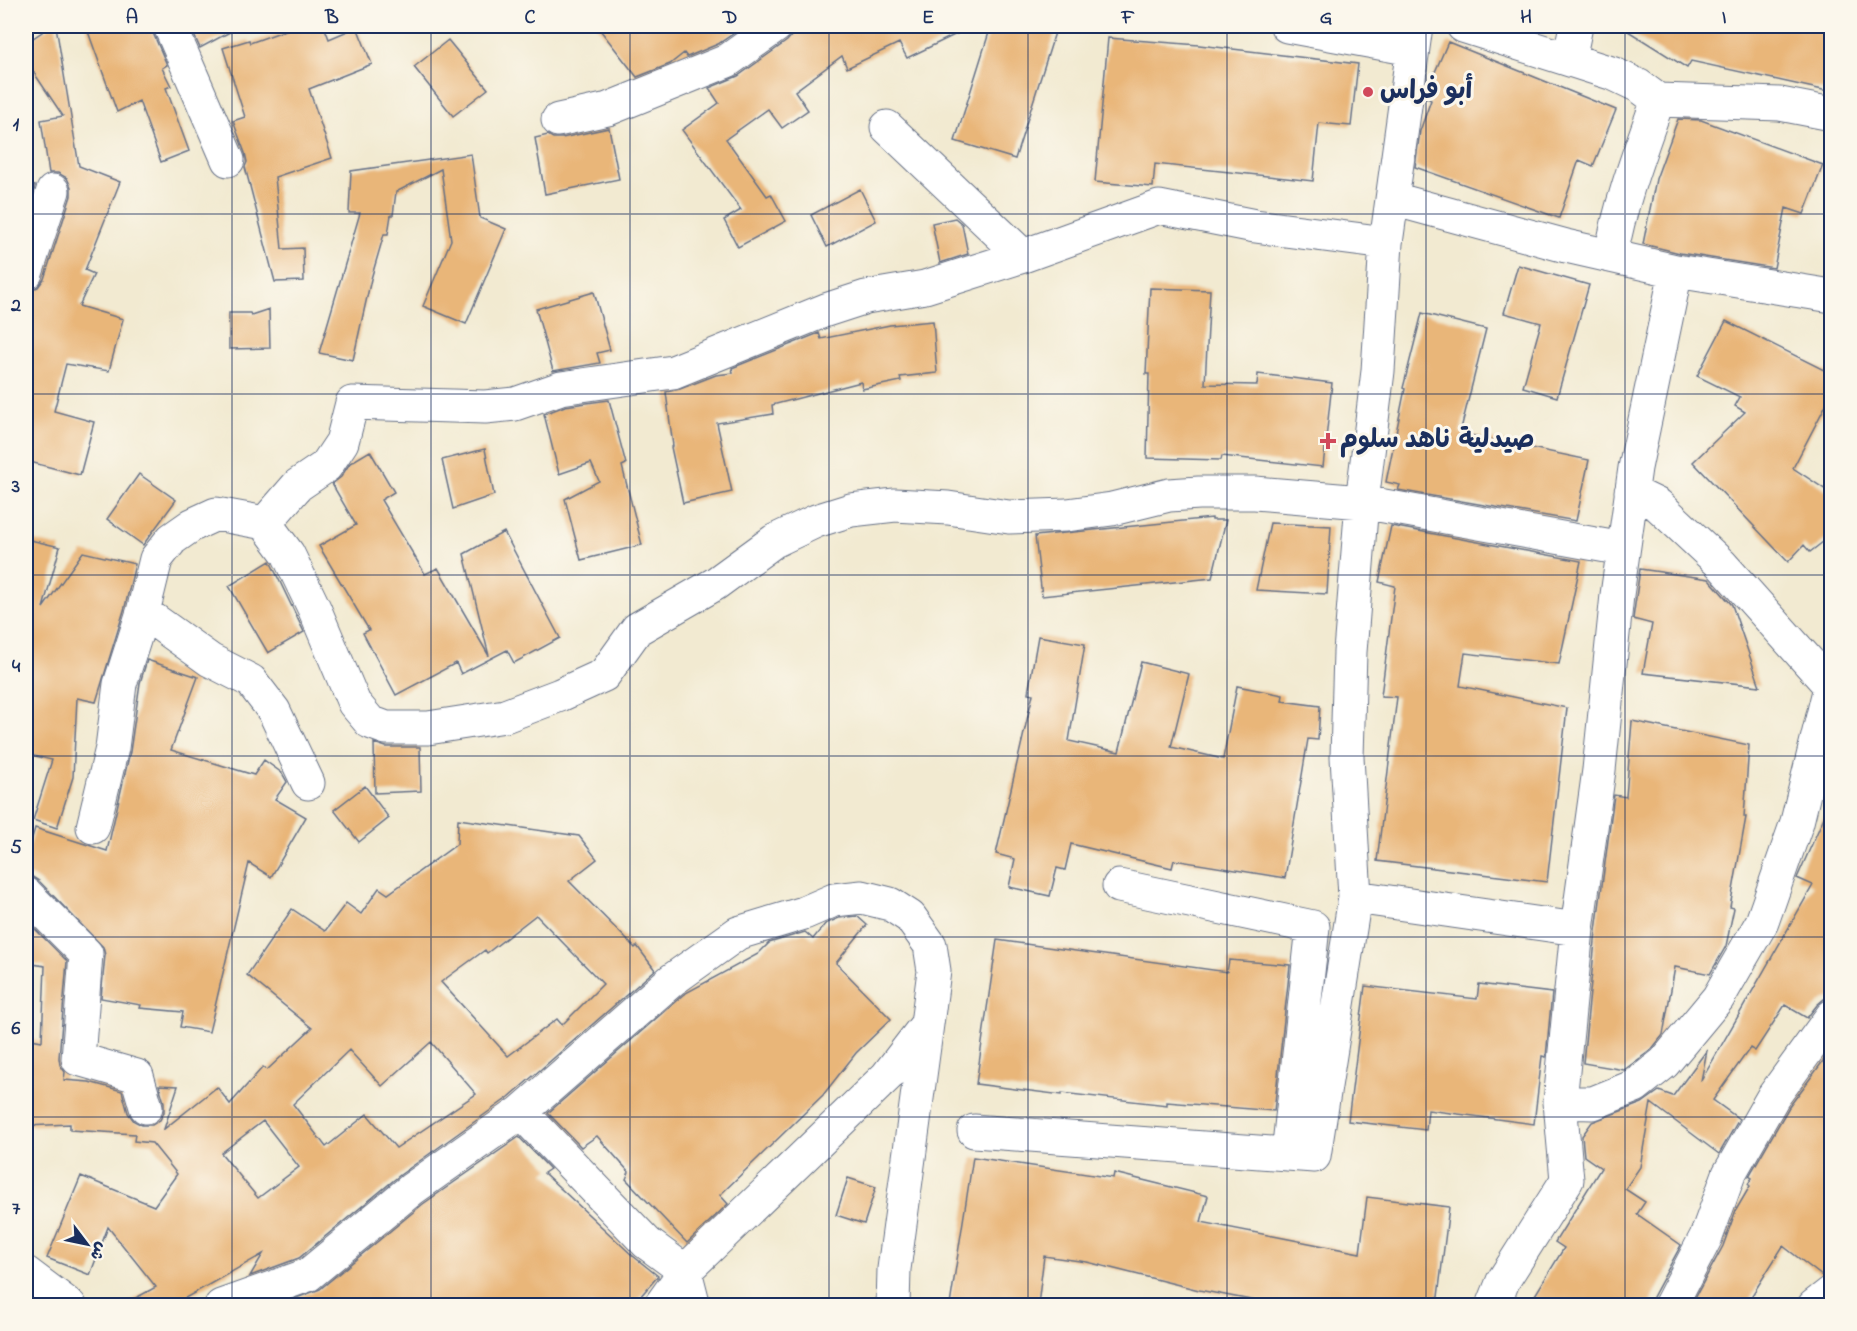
<svg xmlns="http://www.w3.org/2000/svg" width="1857" height="1331" font-family="'Indie Flower','Playpen Sans Arabic',sans-serif">
<style>
.building{fill:#e9b679;fill-rule:evenodd}
.lines{fill:none;stroke-linecap:round;stroke-linejoin:round}
.minor-casing{stroke:#667086;stroke-width:35}
.minor{stroke:#fff;stroke-width:33}
.grid{fill:none;stroke:#1b2f5e;stroke-width:1.5;stroke-opacity:0.55}
.poi-dot{fill:#d1495b;stroke:#fbf7ec;stroke-width:2}
.labels{text-anchor:middle;dominant-baseline:central;stroke-width:6;stroke-linejoin:round;paint-order:stroke}
.poi-label{font-size:26px;font-weight:bold;fill:#1b2f5e;stroke:#fbf7ec;text-anchor:start}
.neatline{fill:none;stroke:#1b2f5e;stroke-width:2}
.grid-label{font-size:20px;text-anchor:middle;font-weight:bold;fill:#1b2f5e}
</style>
<rect width="100%" height="100%" fill="#fbf7ec"/>
<filter id="ink" filterUnits="userSpaceOnUse"><feTurbulence type="fractalNoise" baseFrequency=".0167" numOctaves="2"/><feDisplacementMap in="SourceGraphic" scale="12" xChannelSelector="R" yChannelSelector="G"/><feConvolveMatrix kernelMatrix="1 2 1 2 8 2 1 2 1" color-interpolation-filters="sRGB"/></filter>
<filter id="wash" filterUnits="userSpaceOnUse"><feTurbulence type="fractalNoise" baseFrequency=".008" numOctaves="4" result="noise"/><feDisplacementMap in="SourceGraphic" scale="24" xChannelSelector="R" yChannelSelector="G"/><feGaussianBlur stdDeviation="1.35" result="paint"/><feColorMatrix in="noise" values="0 0 0 0 0 0 0 0 0 0 0 0 0 0 0 0 0 1.4 0 .05"/><feComposite in="paint" operator="in"/></filter>
<g filter="url(#wash)">
<rect width="100%" height="100%" fill="#f2ead1"/>
<g id="blocks">
<path class="building" d="M 51,26 L 56,26 L 79,166 L 120,182 L 85,270 L 94,274 L 79,306 L 123,319 L 109,371 L 66,364 L 54,411 L 94,422 L 80,475 L 26,461 L 26,291 L 38,287 L 44,279 L 71,196 L 71,187 L 67,178 L 58,173 L 49,173 L 41,120 L 63,116 L 26,61 L 26,43 Z
M 86,26 L 152,26 L 153,33 L 167,65 L 162,68 L 171,86 L 166,88 L 189,151 L 161,162 L 139,101 L 117,112 Z
M 190,26 L 241,26 L 200,48 Z
M 297,26 L 324,26 L 329,39 L 357,27 L 372,64 L 309,89 L 332,158 L 275,177 L 282,249 L 303,248 L 304,281 L 275,282 L 245,167 L 247,162 L 245,153 L 233,121 L 245,117 L 223,48 L 249,40 L 250,43 Z
M 597,26 L 733,26 L 737,31 L 718,44 L 687,57 L 684,53 L 670,64 L 637,77 Z
M 795,26 L 973,26 L 907,58 L 899,43 L 847,68 L 842,56 L 795,91 L 808,110 L 782,128 L 768,109 L 726,139 L 767,196 L 771,194 L 786,221 L 738,247 L 724,220 L 741,210 L 682,130 L 719,103 L 709,88 L 738,76 L 787,41 L 793,34 Z
M 991,26 L 1057,26 L 1015,159 L 955,141 Z
M 1620,26 L 1812,26 L 1832,30 L 1832,92 L 1691,61 L 1687,68 Z
M 1108,38 L 1199,45 L 1358,64 L 1351,126 L 1319,123 L 1313,181 L 1155,164 L 1153,187 L 1095,182 Z
M 448,40 L 488,89 L 453,116 L 414,67 Z
M 1448,42 L 1616,110 L 1593,166 L 1579,160 L 1559,218 L 1415,167 L 1420,131 L 1431,100 L 1425,97 L 1425,95 Z
M 1678,119 L 1701,120 L 1823,165 L 1804,214 L 1786,208 L 1774,268 L 1680,253 L 1643,244 L 1656,179 Z
M 609,128 L 619,179 L 545,194 L 535,138 L 548,135 L 553,138 L 562,138 Z
M 471,154 L 480,218 L 506,229 L 466,324 L 423,306 L 451,240 L 441,169 L 396,192 L 393,215 L 391,215 L 388,234 L 384,234 L 371,279 L 353,360 L 319,353 L 360,213 L 349,213 L 351,171 Z
M 26,183 L 35,186 L 26,215 Z
M 860,189 L 876,221 L 827,247 L 811,215 Z
M 955,218 L 962,224 L 968,254 L 940,263 L 932,223 Z
M 1518,265 L 1589,285 L 1557,397 L 1523,387 L 1541,323 L 1504,313 Z
M 1150,288 L 1210,290 L 1205,384 L 1257,385 L 1258,374 L 1332,383 L 1323,467 L 1222,456 L 1221,460 L 1147,458 L 1149,374 L 1146,374 Z
M 594,292 L 610,350 L 597,353 L 600,363 L 553,371 L 536,309 Z
M 269,309 L 270,348 L 229,349 L 229,313 L 250,313 L 251,315 Z
M 1422,313 L 1486,329 L 1460,433 L 1589,460 L 1576,521 L 1398,490 L 1400,485 L 1386,482 L 1405,389 L 1403,388 Z
M 933,321 L 937,373 L 900,377 L 901,381 L 862,389 L 861,382 L 772,405 L 773,414 L 717,423 L 732,492 L 683,503 L 671,447 L 673,446 L 666,392 L 680,389 L 716,375 L 733,373 L 732,368 L 819,333 L 821,339 L 890,325 Z
M 1726,321 L 1832,374 L 1832,393 L 1793,468 L 1832,494 L 1832,535 L 1810,552 L 1804,545 L 1788,562 L 1693,462 L 1745,412 L 1735,406 L 1740,397 L 1697,376 Z
M 609,400 L 626,464 L 622,466 L 642,545 L 581,560 L 565,499 L 599,481 L 591,463 L 559,474 L 544,414 L 565,406 Z
M 485,449 L 494,495 L 453,509 L 442,460 Z
M 370,451 L 394,492 L 381,500 L 425,574 L 438,568 L 489,656 L 464,554 L 504,532 L 560,638 L 514,663 L 507,650 L 461,674 L 456,663 L 396,695 L 363,633 L 369,630 L 319,546 L 356,525 L 332,484 L 341,477 L 350,463 Z
M 139,474 L 176,500 L 143,545 L 107,519 Z
M 1212,518 L 1212,520 L 1226,520 L 1212,578 L 1042,596 L 1035,536 Z
M 1270,523 L 1331,526 L 1327,594 L 1256,590 Z
M 1391,526 L 1581,561 L 1559,664 L 1465,653 L 1460,686 L 1567,708 L 1547,882 L 1377,861 L 1397,697 L 1381,696 L 1395,586 L 1379,582 Z
M 26,539 L 60,547 L 43,608 L 83,552 L 135,564 L 125,607 L 96,702 L 77,698 L 73,777 L 57,828 L 33,820 L 52,760 L 26,754 Z
M 270,561 L 304,632 L 268,653 L 229,586 Z
M 1640,569 L 1709,579 L 1732,605 L 1760,686 L 1643,673 L 1652,624 L 1633,619 Z
M 1038,636 L 1085,644 L 1069,741 L 1119,752 L 1141,662 L 1189,674 L 1171,747 L 1223,759 L 1237,686 L 1283,695 L 1282,701 L 1320,706 L 1318,740 L 1308,739 L 1285,878 L 1174,860 L 1172,868 L 1071,844 L 1065,870 L 1057,868 L 1050,896 L 1009,887 L 1015,859 L 996,854 L 1033,694 L 1028,693 Z
M 147,660 L 198,677 L 171,750 L 254,775 L 264,760 L 282,773 L 287,782 L 275,799 L 306,817 L 271,877 L 249,863 L 209,1032 L 180,1027 L 183,1012 L 140,1008 L 141,1005 L 101,998 L 105,955 L 103,947 L 39,881 L 31,876 L 26,876 L 26,858 L 35,828 L 107,851 L 130,752 L 140,683 Z
M 1632,721 L 1749,745 L 1744,817 L 1746,817 L 1730,907 L 1734,908 L 1726,946 L 1710,974 L 1675,967 L 1663,1035 L 1651,1050 L 1624,1070 L 1583,1063 L 1596,931 L 1614,795 L 1626,797 Z
M 374,743 L 386,747 L 420,747 L 421,791 L 375,793 Z
M 365,786 L 389,818 L 359,842 L 334,810 Z
M 1832,799 L 1832,998 L 1824,999 L 1817,1005 L 1807,1018 L 1785,1005 L 1755,1051 L 1750,1048 L 1713,1100 L 1739,1119 L 1719,1154 L 1651,1103 L 1640,1167 L 1625,1189 L 1645,1202 L 1637,1214 L 1681,1245 L 1653,1297 L 1651,1305 L 1529,1305 L 1564,1248 L 1555,1242 L 1601,1168 L 1584,1156 L 1582,1136 L 1592,1122 L 1642,1103 L 1659,1091 L 1673,1096 L 1707,1050 L 1701,1081 L 1813,885 L 1797,878 Z
M 458,819 L 579,836 L 597,859 L 569,881 L 635,948 L 637,946 L 655,970 L 509,1097 L 400,1175 L 299,1258 L 250,1276 L 263,1254 L 173,1305 L 123,1305 L 156,1287 L 108,1227 L 90,1275 L 47,1258 L 81,1176 L 154,1206 L 177,1174 L 152,1143 L 134,1141 L 135,1134 L 70,1130 L 70,1124 L 26,1126 L 26,1038 L 42,1041 L 45,966 L 26,963 L 26,920 L 67,961 L 59,1058 L 60,1065 L 65,1072 L 64,1080 L 89,1082 L 122,1091 L 128,1113 L 134,1121 L 142,1125 L 152,1125 L 160,1120 L 164,1112 L 164,1102 L 159,1085 L 178,1086 L 164,1129 L 217,1087 L 230,1104 L 263,1067 L 267,1070 L 312,1028 L 247,975 L 292,909 L 325,931 L 346,903 L 361,914 L 379,888 L 388,894 L 457,844 ZM 536,915 L 603,984 L 562,1025 L 557,1019 L 508,1056 L 441,982 L 485,950 L 487,953 ZM 431,1042 L 476,1094 L 396,1148 L 367,1114 L 326,1147 L 293,1104 L 349,1050 L 382,1086 ZM 263,1121 L 299,1167 L 258,1198 L 221,1153 Z
M 857,916 L 867,925 L 836,963 L 891,1019 L 856,1053 L 823,1095 L 720,1195 L 728,1204 L 687,1243 L 626,1179 L 629,1172 L 597,1136 L 581,1147 L 548,1113 L 684,994 L 758,954 L 769,943 L 805,932 L 813,939 L 825,924 L 839,918 Z
M 997,940 L 1227,972 L 1229,960 L 1290,965 L 1274,1111 L 1167,1102 L 1167,1105 L 1062,1093 L 1062,1095 L 976,1084 Z
M 1479,984 L 1552,993 L 1546,1057 L 1542,1056 L 1534,1124 L 1428,1110 L 1426,1130 L 1348,1121 L 1365,986 L 1477,999 Z
M 1832,1049 L 1832,1274 L 1822,1276 L 1783,1246 L 1746,1305 L 1691,1305 L 1723,1246 L 1736,1210 L 1750,1186 L 1748,1184 L 1752,1178 L 1749,1176 L 1789,1107 Z
M 519,1137 L 550,1169 L 544,1173 L 633,1256 L 658,1276 L 633,1305 L 278,1305 L 320,1289 L 423,1204 Z
M 973,1157 L 1113,1178 L 1114,1173 L 1208,1196 L 1201,1222 L 1360,1253 L 1367,1197 L 1449,1207 L 1437,1305 L 1277,1305 L 1199,1290 L 1087,1262 L 1044,1256 L 1038,1305 L 950,1305 Z
M 848,1178 L 876,1187 L 864,1224 L 836,1215 Z"/>
</g>
</g>
<g filter="url(#ink)">
<use href="#blocks" fill-opacity="0" stroke="#667086" stroke-width="1.5"/>
<g class="lines">
<defs>
<path id="minor" d="M 170,26 L 228,160
M 1287,26 L 1412,49
M 1463,26 L 1614,74 L 1639,86 L 1658,100 L 1780,104 L 1832,114
M 1569,59 L 1576,26
M 558,120 L 608,109 L 727,61 L 776,26
M 887,127 L 1023,256
M 1393,199 L 1566,246 L 1676,271 L 1832,296
M 1611,256 C 1620,203 1640,151 1658,100
M 26,273 L 53,191
M 1631,492 L 1658,505 L 1721,564 L 1832,688
M 265,523 L 298,485 L 326,466 L 342,442 L 352,403 L 485,407 L 515,404 L 561,388 L 673,372 L 826,310 L 866,297 L 925,287 L 1023,256 L 1159,207 L 1255,226 L 1386,243
M 143,612 L 210,660 L 251,681 L 274,711 L 308,783
M 93,827 L 112,748 L 120,684 L 143,612 L 156,559 L 172,539 L 192,525 L 216,514 L 265,523 L 288,554 L 314,608 L 354,703 L 370,722 L 386,728 L 428,728 L 505,716 L 560,695 L 604,675 L 637,629 L 715,584 L 774,541 L 816,521 L 851,510 L 895,505 L 948,508 L 1009,517 L 1067,515 L 1112,509 L 1169,495 L 1199,493 L 1255,493 L 1362,502 L 1623,549
M 1119,886 L 1313,927 L 1288,1154
M 26,894 L 86,954 L 78,1059 L 137,1076 L 146,1107
M 1355,897 L 1577,929
M 1560,1102 L 1593,1103 L 1635,1086 L 1664,1063 L 1718,998 L 1762,922 L 1797,822 L 1830,687
M 521,1112 L 647,1243 L 685,1271 L 694,1306
M 974,1131 L 1314,1156 L 1355,897 L 1347,757 L 1350,652 L 1362,502 L 1378,371 L 1386,243 L 1416,26
M 26,1273 L 70,1306
M 221,1306 L 308,1275 L 412,1189 L 521,1112 L 672,980 L 738,933 L 804,913 L 834,900 L 862,897 L 890,904 L 910,917 L 930,945 L 934,971 L 927,1024 L 887,1076 L 685,1271 L 660,1306
M 893,1306 L 894,1269 L 927,1024
M 1493,1306 L 1503,1281 L 1567,1180 L 1560,1102 L 1577,929 L 1599,770 L 1617,595 L 1635,468 L 1676,271
M 1670,1306 L 1706,1237 L 1729,1174 L 1773,1097 L 1832,1016
M 1814,1306 L 1832,1292"/>
</defs>
<use href="#minor" class="minor-casing"/>
<use href="#minor" class="minor"/>
</g>
</g>
<path class="grid" d="M 232,26 L 232,1306M 431,26 L 431,1306M 630,26 L 630,1306M 829,26 L 829,1306M 1028,26 L 1028,1306M 1227,26 L 1227,1306M 1426,26 L 1426,1306M 1625,26 L 1625,1306M 26,214 L 1832,214M 26,394 L 1832,394M 26,575 L 1832,575M 26,756 L 1832,756M 26,937 L 1832,937M 26,1117 L 1832,1117"/>
<g class="poi-dot">
<circle cx="1368" cy="92" r="6"/>
<path d="M1325 432h6v6h6v6h-6v6h-6v-6h-6v-6h6z"/>
</g>
<g class="labels">
<g class="poi-label">
<text x="1380" y="92">أبو فراس</text>
<text x="1340" y="441">صيدلية ناهد سلوم</text>
</g>
</g>
<rect width="1857" height="1331" fill="none" stroke="#fbf7ec" stroke-width="66"/>
<g transform="translate(87 1244) rotate(122)" stroke="#fbf7ec" stroke-width="4.5" paint-order="stroke">
<path d="M0-4.5L10 22L0 15L-10 22Z" fill="#1b2f5e"/>
<text y="-9" font-size="16" font-weight="bold" text-anchor="middle" fill="#1b2f5e">ش</text>
</g>
<rect x="33" y="33" width="1791" height="1265" class="neatline"/>
<g class="grid-label">
<text x="132" y="23">A</text>
<text x="332" y="23">B</text>
<text x="530" y="23">C</text>
<text x="730" y="23">D</text>
<text x="928" y="23">E</text>
<text x="1128" y="23">F</text>
<text x="1326" y="23">G</text>
<text x="1526" y="23">H</text>
<text x="1724" y="23">I</text>
<text x="16" y="130">1</text>
<text x="16" y="311">2</text>
<text x="16" y="492">3</text>
<text x="16" y="672">4</text>
<text x="16" y="853">5</text>
<text x="16" y="1034">6</text>
<text x="16" y="1214">7</text>
</g>
</svg>
